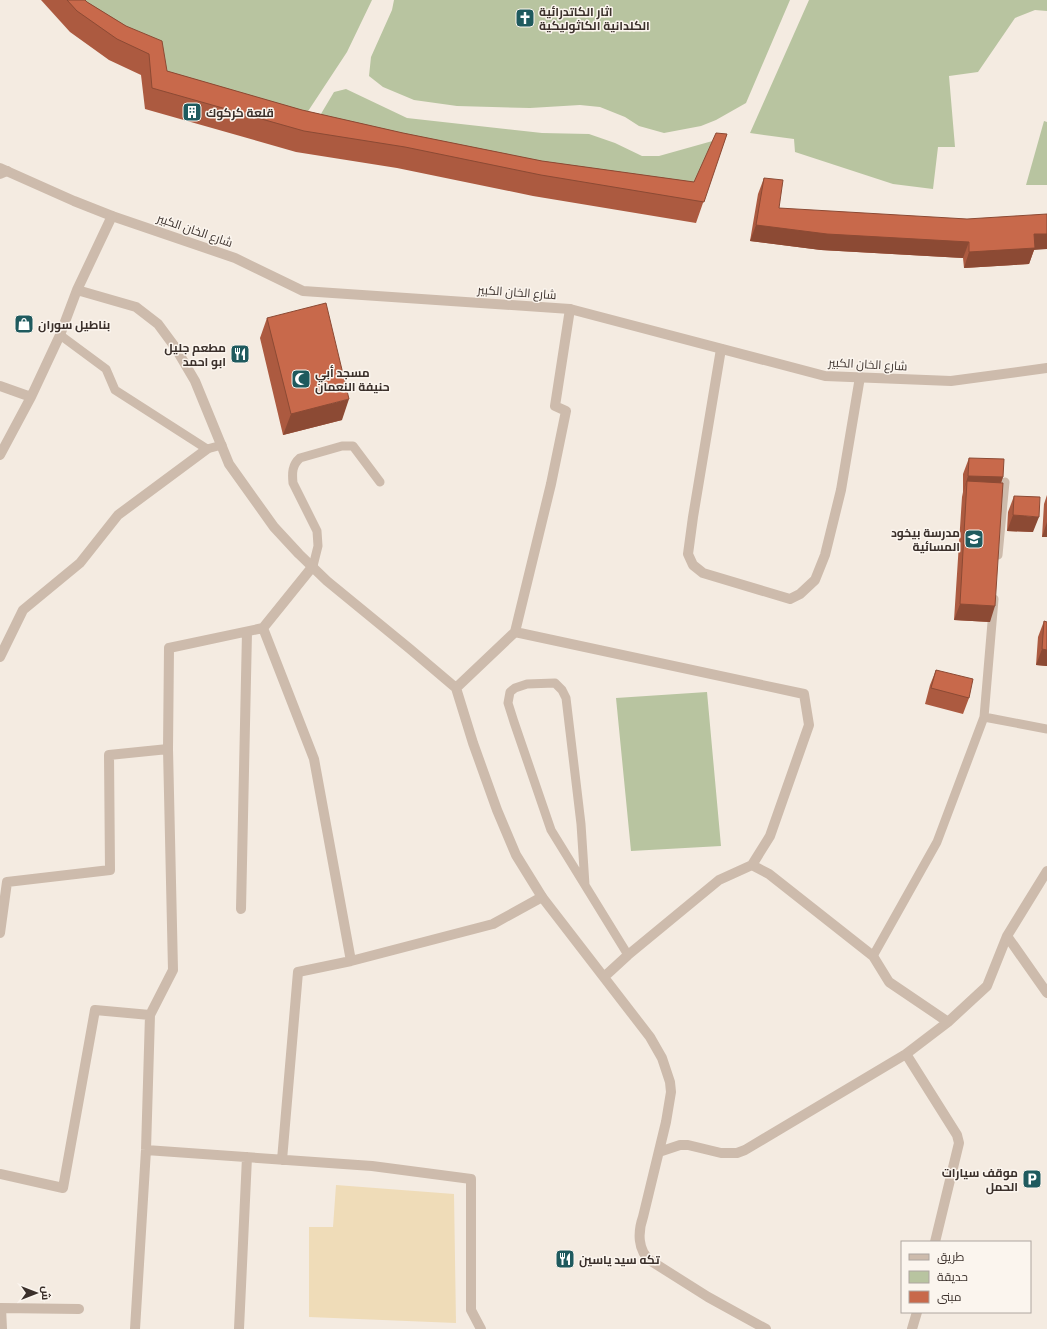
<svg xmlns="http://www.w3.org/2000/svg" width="1047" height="1329" font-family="Cabin,Cairo,sans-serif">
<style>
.green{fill:#b8c4a0}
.sand{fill:#efdcb8}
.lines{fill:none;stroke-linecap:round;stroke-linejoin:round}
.service{stroke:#cdbbac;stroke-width:9}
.pedestrian{stroke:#cdbbac;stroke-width:10}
.minor{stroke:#cdbbac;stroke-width:10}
.wall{fill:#ac5a40}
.shaded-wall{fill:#8c4a34}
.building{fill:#c8694b;stroke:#8c4a34}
.labels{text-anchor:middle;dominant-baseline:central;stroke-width:3;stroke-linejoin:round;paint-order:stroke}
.poi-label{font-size:12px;font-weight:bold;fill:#3b302b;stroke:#fbf5ee;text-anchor:start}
.street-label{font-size:12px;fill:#3b302b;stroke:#fbf5ee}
</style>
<rect width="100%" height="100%" fill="#f4ebe1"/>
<path class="green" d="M 67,0 L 372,0 L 347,52 L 295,131 L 159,92 Z
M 394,0 L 790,0 L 746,103 L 716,120 L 701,126 L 664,133 L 639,126 L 625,117 L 600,107 L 580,105 L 530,108 L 457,106 L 414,100 L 383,87 L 369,76 L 371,57 L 392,10 Z
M 809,0 L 1047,0 L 1047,11 L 1035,10 L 1015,18 L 978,72 L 949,76 L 955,147 L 938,147 L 933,189 L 893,184 L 795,152 L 794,139 L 750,133 Z
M 346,89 L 407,118 L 542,133 L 589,134 L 615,143 L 642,156 L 659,156 L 716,140 L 686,203 L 309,134 L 334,92 Z
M 1044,121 L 1047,122 L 1047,185 L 1026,185 Z
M 707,692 L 721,846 L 631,851 L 616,698 Z"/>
<path class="sand" d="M 336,1185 L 454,1194 L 456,1323 L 309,1317 L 309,1227 L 333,1227 Z"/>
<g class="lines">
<path class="service" d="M 60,335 L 106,369 L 115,390 L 207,449 L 222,445
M 998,555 L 1005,482
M 313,566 L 318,546 L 317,531 L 293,483 C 292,473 292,465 300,458 L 342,446 L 353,446 L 380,482
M 984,717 L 994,599
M 585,885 L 581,824 L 566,698 L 562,690 L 555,683 L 527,684 L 515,688 L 510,692 L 508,703 L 514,722 L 551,830 L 628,955
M 873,956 L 937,842 L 984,717 L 1047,729"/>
<path class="pedestrian" d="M 0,168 L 74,201 L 112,216 L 235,258 L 303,291 L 570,309 L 825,376 L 951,381 L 1047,368
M 263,628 L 314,759 L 351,961
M 0,657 L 23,610 L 80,563 L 118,515 L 207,449
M 241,909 L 247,632
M 0,933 L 7,882 L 110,870 L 109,755 L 168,749
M 146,1150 L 372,1166 L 471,1179 L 471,1310 L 481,1329
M 282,1160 L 298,972 L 351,961 L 493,924 L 542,897
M 0,1174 L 63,1188 L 95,1010 L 150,1015
M 2,1329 L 1,1308 L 79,1309
M 135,1329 L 146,1150 L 150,1015 L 173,970 L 168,749 L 169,648 L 263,628 L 313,566
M 239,1329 L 247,1157"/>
<path class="minor" d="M 0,174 L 7,171
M 77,290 L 136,307 L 158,324 L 175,347 L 195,381 L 229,464 L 274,527 L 299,554 L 327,581 L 410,649 L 456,688 L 473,743 L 497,810 L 516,855 L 542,897 L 650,1037 L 662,1058 L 670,1082 L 671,1092 L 666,1122 L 643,1217 C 638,1231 637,1251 651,1261 L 708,1297 L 766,1329
M 721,349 L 693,517 L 688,554 L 693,565 L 703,573 L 790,599 L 800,594 L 815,580 L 825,555 L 841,490 L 860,377
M 0,386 L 31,397
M 0,455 L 31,397 L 60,335 L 77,290 L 112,216
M 515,632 L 804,694 L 809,725 L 770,836 L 752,865
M 456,688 L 515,632 L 551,484 L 566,411 L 555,406 L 570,309
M 1007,936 L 1047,993
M 604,977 L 628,955 L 719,880 L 752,865 L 769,874 L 873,956 L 889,982 L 948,1022
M 906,1054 L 957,1135 L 959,1143 L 935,1242
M 659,1152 L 680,1145 L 688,1145 L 721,1153 L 737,1153 L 745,1150 L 906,1054 L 948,1022 L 987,986 L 1007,936 L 1047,871
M 912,1329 L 917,1312"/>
</g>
<path class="wall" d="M 41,0 L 85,0 L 87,2 L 126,26 L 167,71 L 302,110 L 403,133 L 542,161 L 694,182 L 727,134 L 696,223 L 533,196 L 397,168 L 296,152 L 145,109 L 141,75 L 109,60 L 70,32 Z
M 764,178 L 779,208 L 1034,250 L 1029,264 L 964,268 L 963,258 L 821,250 L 750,241 L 758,194 Z
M 267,318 L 342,420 L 283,435 L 260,338 Z
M 969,458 L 1003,477 L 1001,483 L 990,622 L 954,620 L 962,497 L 963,492 L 963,474 Z
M 1047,495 L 1047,537 L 1042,537 L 1044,504 Z
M 1014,496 L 1033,532 L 1007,531 L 1008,512 Z
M 1044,621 L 1047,666 L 1036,665 L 1038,637 Z
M 936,670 L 969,698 L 963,714 L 925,704 L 930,685 Z"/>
<path class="shaded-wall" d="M 756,225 L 969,242 L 963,258 L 821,250 L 750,241 Z
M 1034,234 L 1047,234 L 1047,249 L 1034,250 L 1029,264 L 964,268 L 969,252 Z
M 349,399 L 342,420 L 283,435 L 291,414 Z
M 968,476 L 1003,477 L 997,493 L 967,481 L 963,492 Z
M 1013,515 L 1039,517 L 1033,532 L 1007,531 Z
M 1047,522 L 1047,537 L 1042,537 Z
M 960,604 L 995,606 L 990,622 L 954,620 Z
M 1042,649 L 1047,650 L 1047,666 L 1036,665 Z"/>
<path class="building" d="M 67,0 L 85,0 L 87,2 L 126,26 L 162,41 L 167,71 L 302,110 L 403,133 L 542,161 L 694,182 L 716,133 L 727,134 L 704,202 L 541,175 L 405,147 L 304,131 L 152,88 L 149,54 L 117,39 L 77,11 Z
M 764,178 L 783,180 L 779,208 L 967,219 L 1047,214 L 1047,234 L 1034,234 L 1035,248 L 969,252 L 969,242 L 827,234 L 756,225 Z
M 326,303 L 349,399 L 291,414 L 267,318 Z
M 969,458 L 1004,459 L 1003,477 L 968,476 Z
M 967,481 L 1003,483 L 995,606 L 960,604 Z
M 1014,496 L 1040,497 L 1039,517 L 1013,515 Z
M 1044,621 L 1047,622 L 1047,650 L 1042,649 Z
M 936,670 L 973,679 L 969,698 L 931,688 Z"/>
<defs>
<symbol id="church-square" viewBox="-11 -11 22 22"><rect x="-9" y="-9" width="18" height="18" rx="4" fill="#1f5a5e" stroke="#fbf5ee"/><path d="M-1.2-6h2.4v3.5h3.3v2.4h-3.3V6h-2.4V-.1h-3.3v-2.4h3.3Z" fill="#fff"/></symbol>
<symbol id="building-square" viewBox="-11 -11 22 22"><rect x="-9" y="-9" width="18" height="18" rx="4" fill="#1f5a5e" stroke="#fbf5ee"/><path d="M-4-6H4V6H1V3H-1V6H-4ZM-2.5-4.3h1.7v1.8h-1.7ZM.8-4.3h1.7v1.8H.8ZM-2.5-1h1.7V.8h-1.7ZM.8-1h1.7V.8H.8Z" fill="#fff"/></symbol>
<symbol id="shop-square" viewBox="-11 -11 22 22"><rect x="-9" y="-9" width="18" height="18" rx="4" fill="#1f5a5e" stroke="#fbf5ee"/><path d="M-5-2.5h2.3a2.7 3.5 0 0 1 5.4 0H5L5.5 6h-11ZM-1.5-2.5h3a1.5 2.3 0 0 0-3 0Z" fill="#fff"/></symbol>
<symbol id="restaurant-square" viewBox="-11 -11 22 22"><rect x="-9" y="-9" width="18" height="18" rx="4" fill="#1f5a5e" stroke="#fbf5ee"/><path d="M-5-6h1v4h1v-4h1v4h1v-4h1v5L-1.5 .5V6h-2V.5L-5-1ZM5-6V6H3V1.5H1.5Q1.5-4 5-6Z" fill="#fff"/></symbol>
<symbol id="mosque-square" viewBox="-11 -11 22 22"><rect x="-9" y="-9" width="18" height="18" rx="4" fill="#1f5a5e" stroke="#fbf5ee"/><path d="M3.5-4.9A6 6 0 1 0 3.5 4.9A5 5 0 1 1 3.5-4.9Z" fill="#fff"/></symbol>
<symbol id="school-square" viewBox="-11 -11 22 22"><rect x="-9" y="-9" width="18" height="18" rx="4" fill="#1f5a5e" stroke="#fbf5ee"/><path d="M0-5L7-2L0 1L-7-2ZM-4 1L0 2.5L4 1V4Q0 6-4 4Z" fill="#fff"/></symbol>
<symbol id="parking-square" viewBox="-11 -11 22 22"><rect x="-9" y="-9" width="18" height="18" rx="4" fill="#1f5a5e" stroke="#fbf5ee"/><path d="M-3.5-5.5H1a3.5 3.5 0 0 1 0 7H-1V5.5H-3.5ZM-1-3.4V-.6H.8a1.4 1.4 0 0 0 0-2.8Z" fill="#fff"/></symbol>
</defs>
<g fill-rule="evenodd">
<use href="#church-square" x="514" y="7" width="22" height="22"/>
<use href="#building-square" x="181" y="101" width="22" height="22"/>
<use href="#shop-square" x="13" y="313" width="22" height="22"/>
<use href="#restaurant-square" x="229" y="343" width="22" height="22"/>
<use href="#mosque-square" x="290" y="368" width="22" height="22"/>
<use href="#school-square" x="963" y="528" width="22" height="22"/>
<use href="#parking-square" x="1021" y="1168" width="22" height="22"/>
<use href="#restaurant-square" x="554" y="1248" width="22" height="22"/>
</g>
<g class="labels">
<g class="poi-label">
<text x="539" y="11">اثار الكاتدرائية<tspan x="539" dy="14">الكلدانية الكاثوليكية</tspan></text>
<text x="206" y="112">قلعة كركوك</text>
<text x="38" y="324">بناطيل سوران</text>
<text x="226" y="347" text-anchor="end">مطعم جليل<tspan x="226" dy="14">ابو احمد</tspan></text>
<text x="315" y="372">مسجد أبي<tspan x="315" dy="14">حنيفة النعمان</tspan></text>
<text x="960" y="532" text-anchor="end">مدرسة بيخود<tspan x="960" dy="14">المسائية</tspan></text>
<text x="1018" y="1172" text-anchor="end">موقف سيارات<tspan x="1018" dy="14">الحمل</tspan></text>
<text x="579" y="1259">تكه سيد ياسين</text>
</g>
<g class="street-label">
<text transform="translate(195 230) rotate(19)">شارع الخان الكبير</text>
<text transform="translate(517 292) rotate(4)">شارع الخان الكبير</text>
<text transform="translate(868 364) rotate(3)">شارع الخان الكبير</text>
</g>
</g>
<rect x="901" y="1241" width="130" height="72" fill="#fbf5ee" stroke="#aea6a0"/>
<rect x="909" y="1254" width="20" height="6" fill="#cdbbac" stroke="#aea6a0"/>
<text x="937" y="1261" font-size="12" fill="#3b302b">طريق</text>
<rect x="909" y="1271" width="20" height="12" fill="#b8c4a0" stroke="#aea6a0"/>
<text x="937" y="1281" font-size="12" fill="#3b302b">حديقة</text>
<rect x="909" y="1291" width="20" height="12" fill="#c8694b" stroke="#aea6a0"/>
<text x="937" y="1301" font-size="12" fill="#3b302b">مبنى</text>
<g transform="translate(36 1293) rotate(90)" stroke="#fbf5ee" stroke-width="3" paint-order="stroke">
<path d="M0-3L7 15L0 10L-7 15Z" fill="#3b302b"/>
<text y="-6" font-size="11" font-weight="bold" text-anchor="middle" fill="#3b302b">ش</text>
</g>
</svg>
